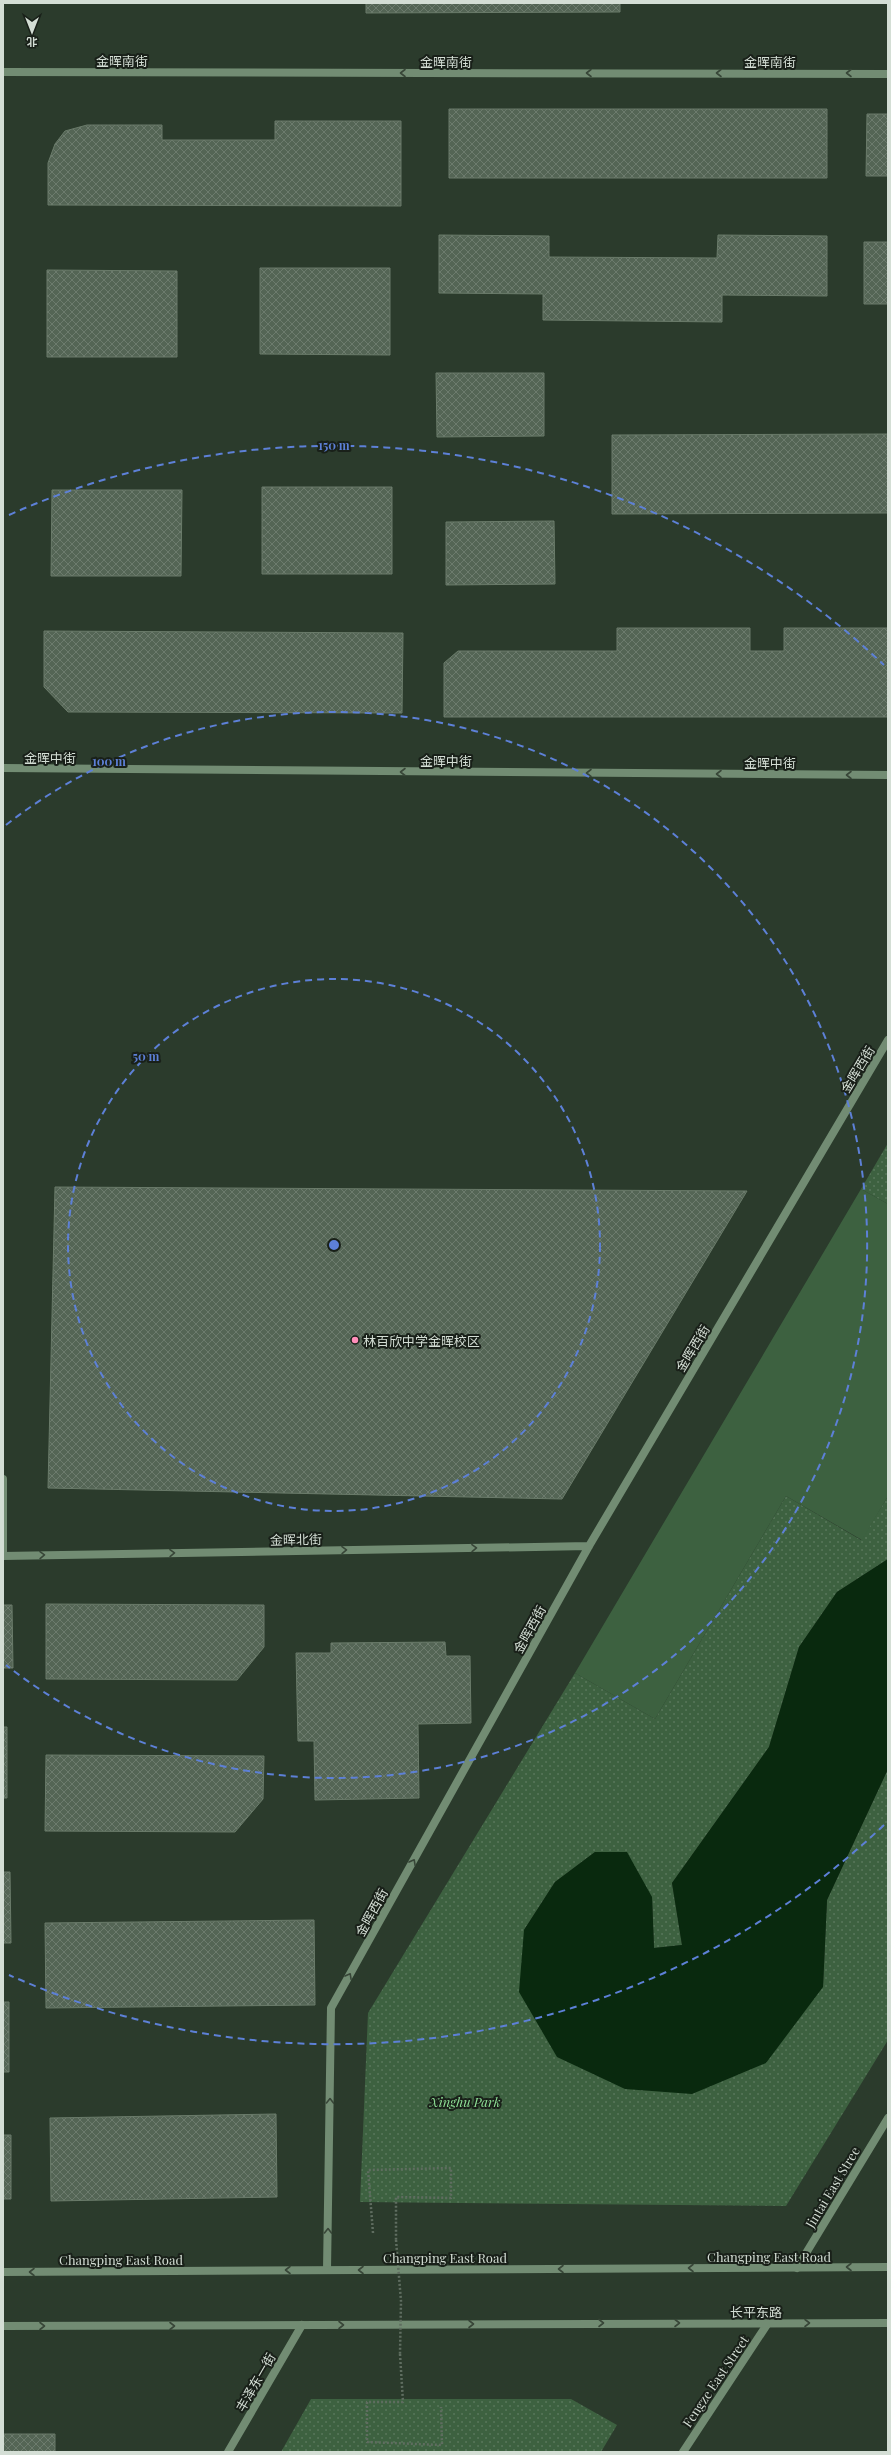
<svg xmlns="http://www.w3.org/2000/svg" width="891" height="2455" font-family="'Playfair Display','Noto Sans SC',serif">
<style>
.green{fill:url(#green-dots)}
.pitch{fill:#3d6140}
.water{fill:#09290e}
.building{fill:url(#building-cross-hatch);stroke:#6a7b6a}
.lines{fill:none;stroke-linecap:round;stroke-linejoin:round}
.path{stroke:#5f6d60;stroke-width:2.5;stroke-dasharray:2 2;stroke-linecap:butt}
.minor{stroke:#728c73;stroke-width:8}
.tertiary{stroke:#728c73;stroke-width:8}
.path-bridge{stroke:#5f6d60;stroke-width:2.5;stroke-dasharray:2 2;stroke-linecap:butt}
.oneway{stroke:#384638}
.ring{fill:none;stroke:#5d80d7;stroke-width:2;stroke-dasharray:7 5}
.poi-dot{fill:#ff8eba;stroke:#192019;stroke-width:1.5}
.labels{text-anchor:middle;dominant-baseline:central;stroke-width:4;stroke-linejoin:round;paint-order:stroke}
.street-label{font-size:13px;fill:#d4ded5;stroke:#192019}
.poi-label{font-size:13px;fill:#d4ded5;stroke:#192019;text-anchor:start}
.park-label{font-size:13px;font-style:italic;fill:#8fe297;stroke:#192019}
.centre{fill:#5d80d7;stroke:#192019;stroke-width:2}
.ring-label{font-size:12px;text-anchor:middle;font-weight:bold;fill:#5d80d7;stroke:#192019;stroke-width:4;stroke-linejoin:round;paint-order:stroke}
</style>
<defs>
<pattern id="green-dots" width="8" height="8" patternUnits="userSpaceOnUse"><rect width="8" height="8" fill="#3d6140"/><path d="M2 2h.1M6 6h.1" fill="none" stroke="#58775b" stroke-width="1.8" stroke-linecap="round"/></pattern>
<pattern id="building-cross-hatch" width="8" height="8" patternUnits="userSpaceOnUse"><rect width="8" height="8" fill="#546555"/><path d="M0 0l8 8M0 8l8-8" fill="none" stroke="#6c7b6d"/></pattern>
</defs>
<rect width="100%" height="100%" fill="#2b3b2c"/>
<path class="green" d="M 888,1143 L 888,1204 L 861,1189 Z
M 786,1496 L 861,1540 L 888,1496 L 888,1559 L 837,1592 L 799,1647 L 769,1747 L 672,1883 L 682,1945 L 654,1948 L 652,1897 L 595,1852 L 555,1882 L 524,1930 L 823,1987 L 827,1900 L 888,1769 L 888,2040 L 786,2206 L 360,2202 L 368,2013 L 575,1673 L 655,1719 Z
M 311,2399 L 571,2399 L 617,2425 L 601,2452 L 281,2452 Z"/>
<path class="pitch" d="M 861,1189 L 888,1204 L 888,1496 L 862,1540 L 786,1496 L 655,1719 L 575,1673 Z"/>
<path class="water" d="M 888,1559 L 888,1769 L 827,1900 L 823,1987 L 766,2063 L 692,2094 L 625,2089 L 557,2057 L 519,1992 L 524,1930 L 555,1882 L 595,1852 L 627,1852 L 652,1897 L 654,1948 L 682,1945 L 672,1883 L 769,1747 L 799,1647 L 837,1592 Z"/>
<path class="building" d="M 366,3 L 620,3 L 620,12 L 366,13 Z
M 449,109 L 827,109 L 827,178 L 449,178 Z
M 867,114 L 888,114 L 888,176 L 866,176 Z
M 275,121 L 401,121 L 401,206 L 48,205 L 48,163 L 55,144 L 65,131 L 87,125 L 162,125 L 162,140 L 275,140 Z
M 439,235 L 549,236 L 549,257 L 717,258 L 718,235 L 827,236 L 827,296 L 722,295 L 722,322 L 543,320 L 543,294 L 439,293 Z
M 864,242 L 888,242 L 888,304 L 864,304 Z
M 260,268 L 390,268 L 390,355 L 260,354 Z
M 47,270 L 177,271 L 177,357 L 47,357 Z
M 436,373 L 544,373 L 544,436 L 437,437 Z
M 888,434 L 888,513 L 612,514 L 612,435 Z
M 262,487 L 392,487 L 392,574 L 262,574 Z
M 52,490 L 182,490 L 181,576 L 51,576 Z
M 554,521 L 555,584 L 446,585 L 446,522 Z
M 617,628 L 750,628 L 750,651 L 784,651 L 784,628 L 888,628 L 888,717 L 444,717 L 444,663 L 458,651 L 617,651 Z
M 44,631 L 403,633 L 402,713 L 68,712 L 44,687 Z
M 55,1187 L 747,1191 L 562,1499 L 48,1488 Z
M 46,1604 L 264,1605 L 264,1647 L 237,1680 L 46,1679 Z
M 3,1605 L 12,1605 L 13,1668 L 3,1668 Z
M 445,1642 L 446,1656 L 470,1656 L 471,1723 L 418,1724 L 419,1798 L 315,1800 L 314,1741 L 298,1741 L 296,1653 L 331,1653 L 331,1643 Z
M 3,1727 L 7,1727 L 7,1798 L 3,1798 Z
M 46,1755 L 264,1756 L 263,1799 L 235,1832 L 45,1831 Z
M 3,1872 L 10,1872 L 11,1943 L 3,1943 Z
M 314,1920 L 315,2005 L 46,2008 L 45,1923 Z
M 3,2002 L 9,2002 L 9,2072 L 3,2072 Z
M 276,2114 L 277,2197 L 51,2201 L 50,2118 Z
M 3,2135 L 11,2135 L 11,2199 L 3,2199 Z
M 3,2434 L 55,2434 L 55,2452 L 3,2452 Z"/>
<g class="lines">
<path class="path" d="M 373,2233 L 368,2170 L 451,2168 L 451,2198 L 396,2197 L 396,2240
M 400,2354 L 403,2402 L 367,2402 L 367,2442 L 442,2445 L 441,2407"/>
<path class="minor" d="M 3,72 L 888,74
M 3,768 L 888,775
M 3,1479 L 3,1556
M 3,1556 L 589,1546
M 797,2268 L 888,2118
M 327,2270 L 331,2008 L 589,1546 L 888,1040
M 228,2452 L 302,2325
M 683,2452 L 768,2323"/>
<path class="tertiary" d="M 3,2272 L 888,2267
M 3,2326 L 888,2323"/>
<path class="path-bridge" d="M 396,2240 L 401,2301 L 400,2354"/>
</g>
<defs><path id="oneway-chevron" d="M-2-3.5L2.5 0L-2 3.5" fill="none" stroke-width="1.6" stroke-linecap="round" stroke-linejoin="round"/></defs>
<g class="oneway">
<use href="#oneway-chevron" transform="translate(403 73) rotate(-180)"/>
<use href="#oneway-chevron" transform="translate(589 73) rotate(-180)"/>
<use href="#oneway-chevron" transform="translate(719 73) rotate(-180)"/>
<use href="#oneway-chevron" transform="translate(849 73) rotate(-180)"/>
<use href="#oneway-chevron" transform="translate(403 772) rotate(-180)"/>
<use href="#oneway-chevron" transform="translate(589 773) rotate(-180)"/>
<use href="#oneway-chevron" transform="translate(719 774) rotate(-180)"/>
<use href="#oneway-chevron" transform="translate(849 775) rotate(-180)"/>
<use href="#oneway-chevron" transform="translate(474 1548) rotate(-1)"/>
<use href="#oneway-chevron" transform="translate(344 1550) rotate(-1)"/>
<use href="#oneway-chevron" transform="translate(172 1553) rotate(-1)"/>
<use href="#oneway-chevron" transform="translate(42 1555) rotate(-1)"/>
<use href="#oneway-chevron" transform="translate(413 1862) rotate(-61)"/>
<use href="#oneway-chevron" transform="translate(349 1976) rotate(-61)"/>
<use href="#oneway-chevron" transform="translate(330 2101) rotate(-89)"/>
<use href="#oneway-chevron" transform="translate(328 2231) rotate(-89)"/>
<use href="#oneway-chevron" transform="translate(849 2267) rotate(180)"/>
<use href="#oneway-chevron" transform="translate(691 2268) rotate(180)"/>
<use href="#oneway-chevron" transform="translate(561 2269) rotate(180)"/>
<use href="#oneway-chevron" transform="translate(288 2270) rotate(180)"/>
<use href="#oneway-chevron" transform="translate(361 2270) rotate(180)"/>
<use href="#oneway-chevron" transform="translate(32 2272) rotate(180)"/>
<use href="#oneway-chevron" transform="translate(601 2323)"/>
<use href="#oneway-chevron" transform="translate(677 2323)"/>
<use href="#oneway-chevron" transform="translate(807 2323)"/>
<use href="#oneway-chevron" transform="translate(471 2324)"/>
<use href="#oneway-chevron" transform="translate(341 2325)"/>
<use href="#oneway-chevron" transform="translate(42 2326)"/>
<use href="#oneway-chevron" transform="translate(172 2326)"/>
</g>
<g class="ring">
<circle cx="334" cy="1245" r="266"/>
<path d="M6 825A533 533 0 1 1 6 1665"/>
<path d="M884 1825A799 799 0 0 1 9 1975M9 515A799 799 0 0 1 884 665"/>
</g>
<circle class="poi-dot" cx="355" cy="1340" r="4"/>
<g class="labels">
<g class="street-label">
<text x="122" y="60">金晖南街</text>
<text x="446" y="61">金晖南街</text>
<text x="770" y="61">金晖南街</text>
<text x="50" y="757">金晖中街</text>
<text x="446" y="760">金晖中街</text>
<text x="770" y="762">金晖中街</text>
<text transform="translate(857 1069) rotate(-59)">金晖西街</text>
<text transform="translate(692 1348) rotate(-59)">金晖西街</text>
<text transform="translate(296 1539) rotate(-1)">金晖北街</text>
<text transform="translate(529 1629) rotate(-61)">金晖西街</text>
<text transform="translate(371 1912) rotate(-61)">金晖西街</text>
<text transform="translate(832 2187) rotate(-59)">Jintai East Stree</text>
<text x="769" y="2256">Changping East Road</text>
<text x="445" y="2257">Changping East Road</text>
<text x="121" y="2259">Changping East Road</text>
<text x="756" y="2311">长平东路</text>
<text transform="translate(715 2381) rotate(-56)">Fengze East Street</text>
<text transform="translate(255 2382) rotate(-60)">丰泽东一街</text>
</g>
<g class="poi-label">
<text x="363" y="1340">林百欣中学金晖校区</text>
</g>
<g class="park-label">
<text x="465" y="2101">Xinghu Park</text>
</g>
</g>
<circle cx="334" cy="1245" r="6" class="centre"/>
<g class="ring-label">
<text x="334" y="450">150 m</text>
<text x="109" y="766">100 m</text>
<text x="146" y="1061">50 m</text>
</g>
<rect width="891" height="2455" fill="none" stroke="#d4ded5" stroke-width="8"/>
<g transform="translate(32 32) rotate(180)" stroke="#192019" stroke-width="3" paint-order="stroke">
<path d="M0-3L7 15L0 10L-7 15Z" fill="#d4ded5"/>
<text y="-6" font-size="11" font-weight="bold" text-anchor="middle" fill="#d4ded5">北</text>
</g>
</svg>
